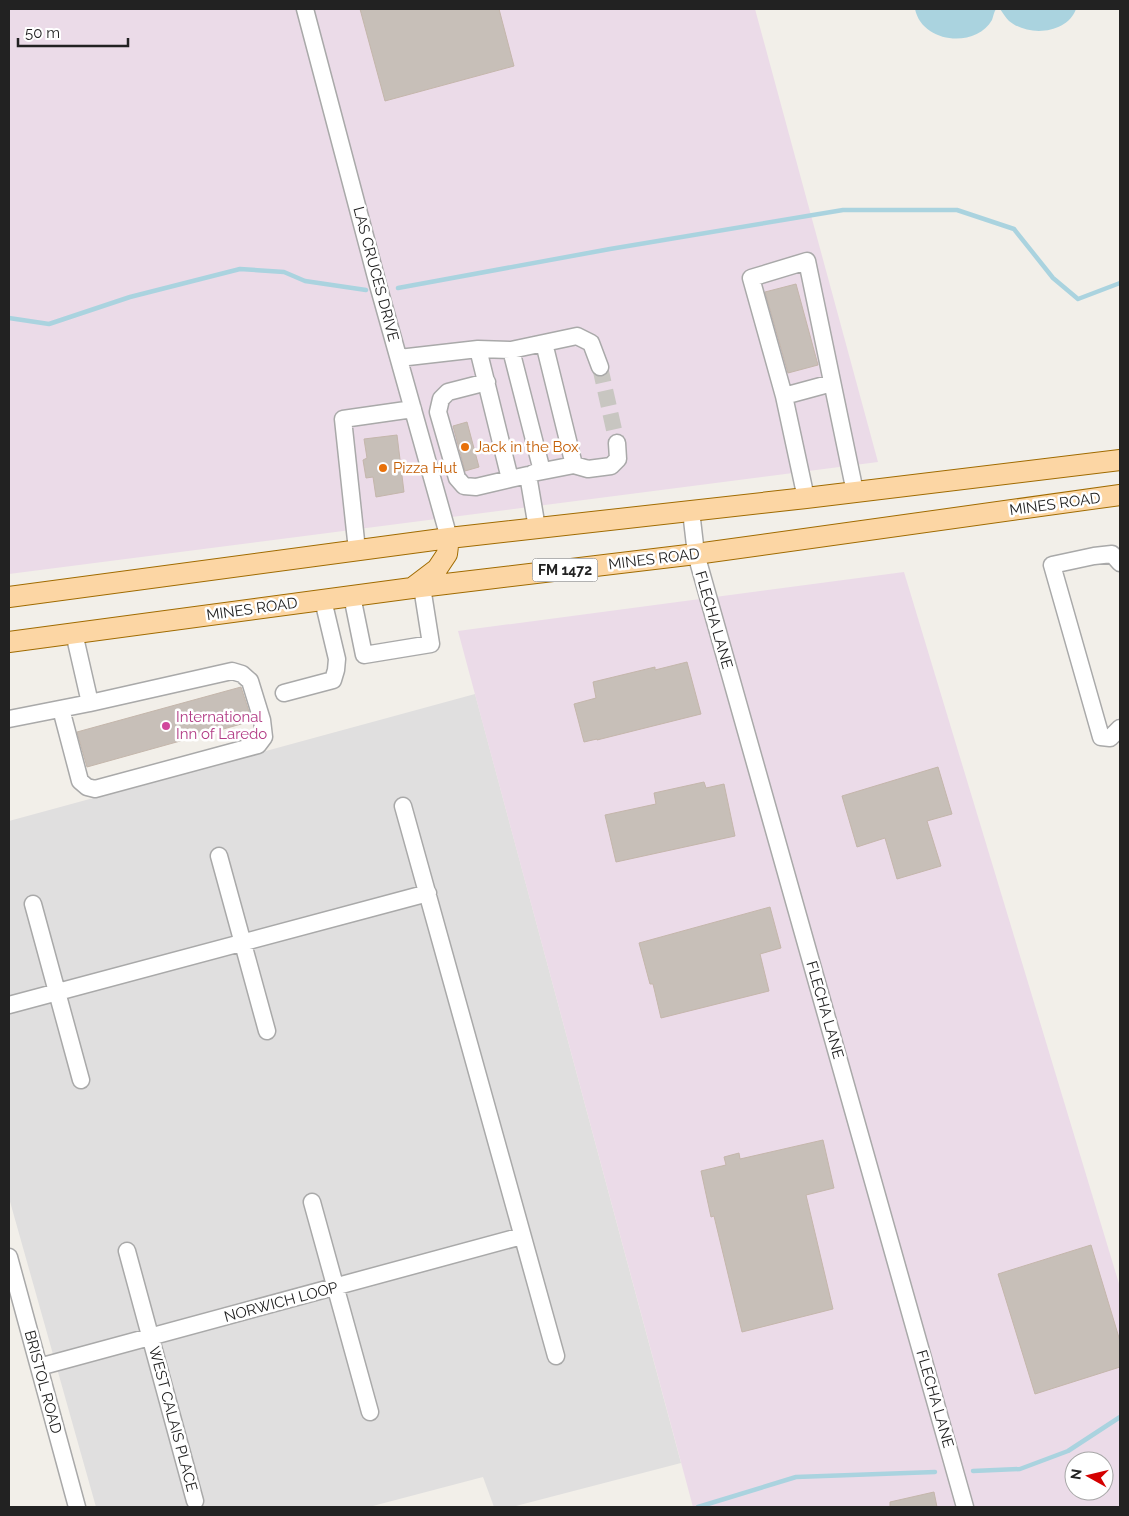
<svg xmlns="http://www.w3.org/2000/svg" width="1129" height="1516" font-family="Raleway,sans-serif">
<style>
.residential{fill:#e0dfdf}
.industrial{fill:#ebdbe8;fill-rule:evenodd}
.water{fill:#aad3df}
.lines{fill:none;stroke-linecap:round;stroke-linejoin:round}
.stream{stroke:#aad3df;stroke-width:4.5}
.building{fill:#c7bfb8;stroke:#c4b6ab}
.minor-tunnel{stroke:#c8c6c1;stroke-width:16;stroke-dasharray:16 8;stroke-linecap:butt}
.minor-casing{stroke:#a9a9a9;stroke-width:19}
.major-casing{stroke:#a06b00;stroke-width:22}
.minor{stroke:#fff;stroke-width:16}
.major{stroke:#fcd6a4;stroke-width:20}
.food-dot{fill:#e8710a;stroke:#fff;stroke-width:2}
.hotel-dot{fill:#d1479c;stroke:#fff;stroke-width:2}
.labels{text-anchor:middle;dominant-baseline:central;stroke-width:5;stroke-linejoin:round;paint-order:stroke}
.shield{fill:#fff;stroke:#646464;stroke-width:1}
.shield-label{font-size:14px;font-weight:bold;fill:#222}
.street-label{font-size:15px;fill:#222;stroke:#fff}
.food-label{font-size:15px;fill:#c56008;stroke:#fff;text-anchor:start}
.hotel-label{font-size:15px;fill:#b23c85;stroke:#fff;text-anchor:start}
</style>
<rect width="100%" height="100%" fill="#f2efe9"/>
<path class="residential" d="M 475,694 L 681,1463 L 512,1507 L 494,1507 L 483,1477 L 369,1507 L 96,1507 L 9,1198 L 9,821 Z"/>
<path class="industrial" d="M 9,9 L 755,9 L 878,462 L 9,574 Z
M 904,572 L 1120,1287 L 1120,1507 L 693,1507 L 458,631 ZM 1074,1461 L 1104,1461 L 1104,1491 L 1074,1491 Z"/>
<path class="water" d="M 915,9 L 996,9 C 994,12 993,17 992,20 C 975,49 922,43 915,9 Z
M 1000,9 L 1076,9 C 1067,34 1028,37 1009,21 C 1006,18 1003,13 1000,9 Z"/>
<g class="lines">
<path class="stream" d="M 398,288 L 610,249 L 843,210 L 957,210 L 1014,229 L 1053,278 L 1078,299 L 1120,283
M 9,318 L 49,324 L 130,297 L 240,269 L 284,272 L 305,281 L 366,290
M 973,1471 L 1020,1469 L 1068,1451 L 1120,1417
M 698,1507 L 796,1477 L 935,1472"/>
</g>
<path class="building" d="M 360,9 L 499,9 L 514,66 L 385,101 Z
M 796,284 L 818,365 L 788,373 L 765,292 Z
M 467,422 L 479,467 L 465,471 L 453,426 Z
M 397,435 L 404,492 L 376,497 L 373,477 L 366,478 L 363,460 L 367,458 L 364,439 Z
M 687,662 L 701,714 L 597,740 L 597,739 L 584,742 L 574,704 L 596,698 L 593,682 L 655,667 L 655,670 Z
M 241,687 L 252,721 L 87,767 L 77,732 Z
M 938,767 L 952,814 L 927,821 L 941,866 L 897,879 L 885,838 L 857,847 L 842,796 Z
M 704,782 L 706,788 L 724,784 L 735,836 L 616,862 L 605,815 L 656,804 L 654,793 Z
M 770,907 L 781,948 L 760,954 L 769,991 L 661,1018 L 653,984 L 650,984 L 639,943 Z
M 823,1140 L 834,1188 L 806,1195 L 833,1309 L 742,1332 L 714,1216 L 711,1217 L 701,1171 L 726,1165 L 724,1157 L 739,1153 L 740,1159 Z
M 1091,1245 L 1120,1341 L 1120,1367 L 1035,1394 L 998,1274 Z
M 934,1492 L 937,1507 L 890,1507 L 890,1502 Z"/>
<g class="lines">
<path class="minor-tunnel" d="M 600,367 L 617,443"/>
<defs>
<path id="minor" d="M 305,9 L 378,285 L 449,538
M 544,343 L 577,336 L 591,343 L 600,367
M 478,349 L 511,350
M 399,358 L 478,349 L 510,479 L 528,475 L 537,528
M 487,382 L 448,392 L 441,399 L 438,412 L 457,478 L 464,486 L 476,487 L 510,479
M 784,396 L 832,383
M 542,471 L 511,350 L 544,343 L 574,465
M 533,473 L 574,465 L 588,469 L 611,466 L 618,459 L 617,443
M 806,498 L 784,396 L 751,278 L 807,261 L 855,492
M 691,511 L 696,554 L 965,1507
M 357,550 L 343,419 L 413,409
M 1120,563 L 1112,554 L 1094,556 L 1052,565 L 1101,737 L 1110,738 L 1120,728
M 352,596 L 364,655 L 431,644 L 422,587
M 284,693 L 333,680 L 336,670 L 337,659 L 323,600
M 61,709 L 80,781 L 87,787 L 95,789 L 258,745 L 264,737 L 262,720 L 250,681 L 242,674 L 232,671 L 90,703 L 74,633
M 9,719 L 90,703
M 403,806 L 556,1356
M 219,856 L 267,1031
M 33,904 L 81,1080
M 9,1005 L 428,893
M 312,1202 L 370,1412
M 127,1251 L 195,1501
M 9,1257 L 77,1507
M 39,1367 L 522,1236"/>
<path id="major" d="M 412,588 L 437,569 L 447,554 L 449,538
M 9,597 L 449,538 L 806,498 L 1120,460
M 9,642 L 412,588 L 696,554 L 1120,495"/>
</defs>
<use href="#minor" class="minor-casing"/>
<use href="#major" class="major-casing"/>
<use href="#minor" class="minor"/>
<use href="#major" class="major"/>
</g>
<g class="food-dot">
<circle cx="465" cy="447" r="5"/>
<circle cx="383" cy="468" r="5"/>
</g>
<circle class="hotel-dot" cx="166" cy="726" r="5"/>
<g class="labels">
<rect class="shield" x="532.5" y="558.5" width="65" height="23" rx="4"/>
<g class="shield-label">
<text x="565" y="570">FM 1472</text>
</g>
<g class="street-label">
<text transform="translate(376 274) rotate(75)">LAS CRUCES DRIVE</text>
<text transform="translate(1055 504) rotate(-8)">MINES ROAD</text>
<text transform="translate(654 559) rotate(-7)">MINES ROAD</text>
<text transform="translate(252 609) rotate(-8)">MINES ROAD</text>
<text transform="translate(714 620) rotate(74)">FLECHA LANE</text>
<text transform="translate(825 1010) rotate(74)">FLECHA LANE</text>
<text transform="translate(281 1302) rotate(-15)">NORWICH LOOP</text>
<text transform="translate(43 1382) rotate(75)">BRISTOL ROAD</text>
<text transform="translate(935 1399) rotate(74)">FLECHA LANE</text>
<text transform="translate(173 1419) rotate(75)">WEST CALAIS PLACE</text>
</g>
<g class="food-label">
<text x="475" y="447">Jack in the Box</text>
<text x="393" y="468">Pizza Hut</text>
</g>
<g class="hotel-label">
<text x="176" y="717">International<tspan x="176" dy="17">Inn of Laredo</tspan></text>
</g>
</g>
<rect width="1129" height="1516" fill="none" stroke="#222222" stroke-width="20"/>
<g transform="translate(1089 1476) rotate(278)"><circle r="24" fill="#ffffff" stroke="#a7a7a7"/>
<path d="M0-4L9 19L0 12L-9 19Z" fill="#d40000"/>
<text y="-8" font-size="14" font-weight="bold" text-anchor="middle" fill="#222222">N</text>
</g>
<path d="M18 38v8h110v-8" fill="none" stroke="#222222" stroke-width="2.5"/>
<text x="25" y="38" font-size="15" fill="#222222" stroke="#ffffff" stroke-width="4" paint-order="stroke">50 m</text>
</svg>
